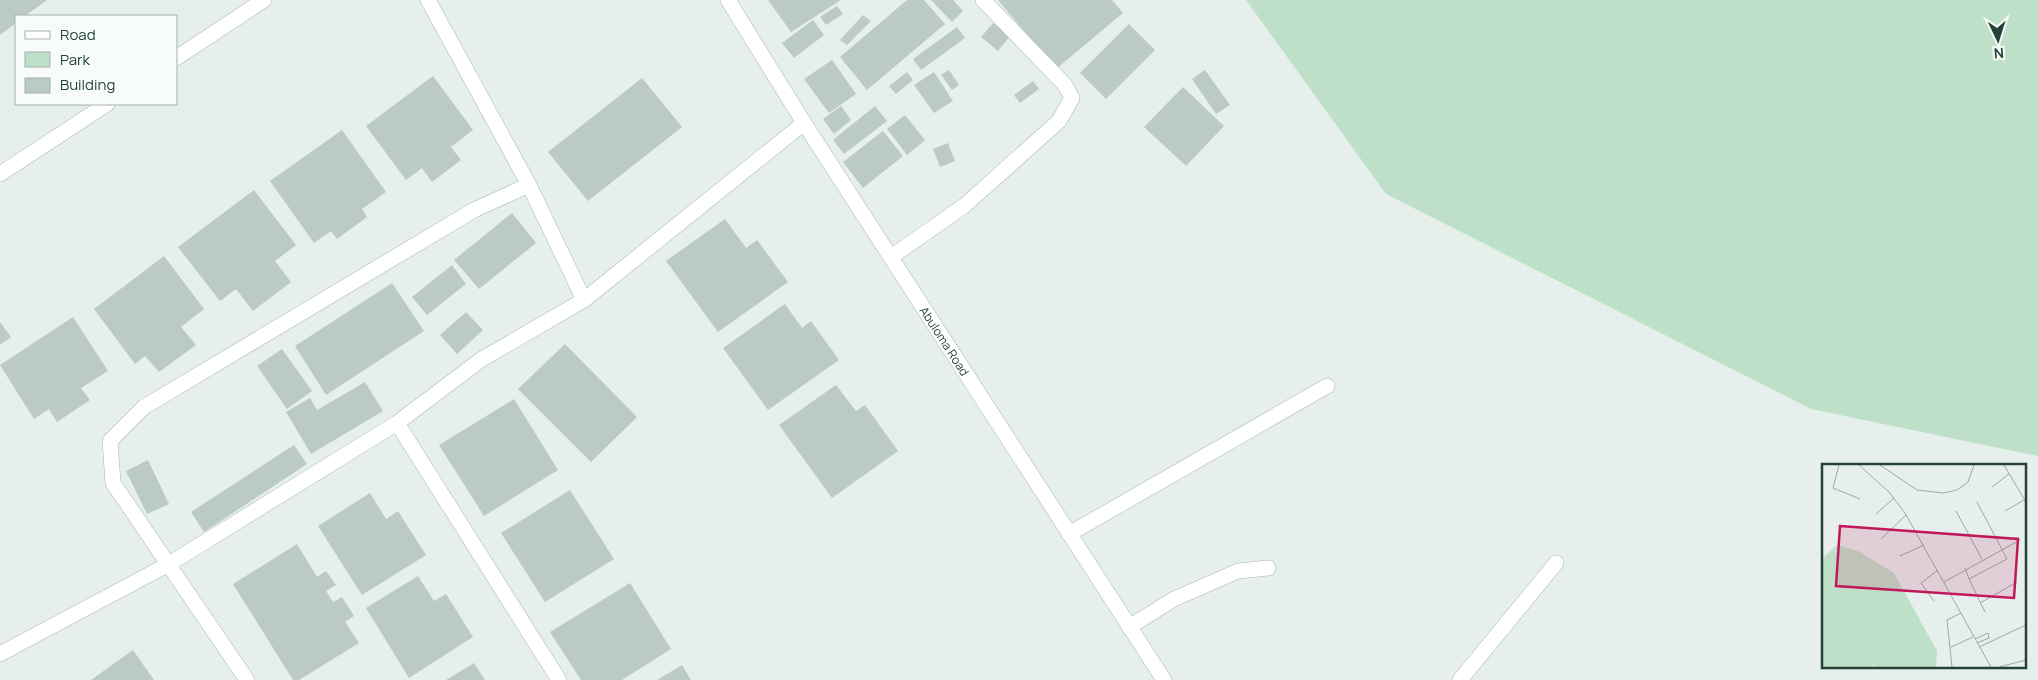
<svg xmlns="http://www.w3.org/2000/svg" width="2038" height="680" font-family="Manrope,sans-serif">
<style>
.green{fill:#bfe0c8}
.building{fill:#bbcac4}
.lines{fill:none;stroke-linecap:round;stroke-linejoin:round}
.minor-casing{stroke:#a8b8b2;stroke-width:16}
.minor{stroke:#fff;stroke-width:15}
.labels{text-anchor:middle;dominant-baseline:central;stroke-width:5;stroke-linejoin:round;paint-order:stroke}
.street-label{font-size:12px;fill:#24423a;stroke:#f7fbf9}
.inset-road{fill:none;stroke:#98aaa4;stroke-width:1}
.view{fill:#c2185b;fill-opacity:0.15;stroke:#c2185b;stroke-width:2.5}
.inset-edge{fill:none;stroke:#24423a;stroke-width:2.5}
</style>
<rect width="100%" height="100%" fill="#e6efeb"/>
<path class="green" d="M 1246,0 L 2038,0 L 2038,456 L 1811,409 L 1386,194 Z"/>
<path class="building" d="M 0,0 L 47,0 L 25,16 L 16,16 L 16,23 L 0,35 Z
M 768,0 L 841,0 L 791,32 Z
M 907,0 L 924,0 L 945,24 L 867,90 L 840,57 Z
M 931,0 L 953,0 L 963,11 L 952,22 Z
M 998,0 L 1112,0 L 1123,13 L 1056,69 Z
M 837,6 L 843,14 L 826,25 L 820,17 Z
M 863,15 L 871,21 L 847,45 L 840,40 Z
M 813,20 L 824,35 L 794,58 L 782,43 Z
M 993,23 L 1010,36 L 998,51 L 981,37 Z
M 1129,24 L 1155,50 L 1106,99 L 1080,73 Z
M 957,27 L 965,38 L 921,70 L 913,59 Z
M 832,60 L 856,94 L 829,113 L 804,79 Z
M 949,70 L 959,85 L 952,90 L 941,75 Z
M 1205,70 L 1230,105 L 1216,114 L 1192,79 Z
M 907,72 L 913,80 L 896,94 L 889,86 Z
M 934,72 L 953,101 L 934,113 L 914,85 Z
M 433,76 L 473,130 L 451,147 L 461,160 L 432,182 L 422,168 L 406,180 L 366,126 Z
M 642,78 L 682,127 L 588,201 L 548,152 Z
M 1033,81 L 1039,89 L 1020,103 L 1014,95 Z
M 1183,87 L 1224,126 L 1186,166 L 1144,127 Z
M 841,106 L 851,120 L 834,134 L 823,119 Z
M 875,106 L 887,121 L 844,154 L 833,140 Z
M 905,115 L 925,140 L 907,155 L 887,129 Z
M 342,130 L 386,192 L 362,209 L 367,217 L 337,239 L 331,231 L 314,243 L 270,181 Z
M 883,131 L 903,156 L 863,188 L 843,162 Z
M 948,143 L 955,161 L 940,167 L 933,149 Z
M 254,190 L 296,245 L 275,261 L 291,282 L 253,311 L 236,289 L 220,301 L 178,247 Z
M 512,213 L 536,243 L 479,289 L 454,260 Z
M 725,219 L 746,248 L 757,240 L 788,282 L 718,332 L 666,261 Z
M 164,256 L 204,309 L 181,327 L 196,345 L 159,372 L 145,356 L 135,364 L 94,309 Z
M 452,265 L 466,284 L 427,315 L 412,297 Z
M 392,283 L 424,331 L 326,395 L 295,346 Z
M 785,304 L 802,328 L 811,321 L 839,360 L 768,410 L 723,348 Z
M 466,312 L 483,330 L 457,354 L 440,335 Z
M 73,317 L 108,371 L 81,388 L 90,400 L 57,422 L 49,409 L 34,419 L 0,365 Z
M 0,322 L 11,337 L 0,345 Z
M 565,344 L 637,417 L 591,462 L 518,389 Z
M 282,349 L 312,391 L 287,409 L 257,366 Z
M 365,382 L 383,411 L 311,454 L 286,412 L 310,398 L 317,410 Z
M 836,385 L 856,411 L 865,405 L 898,451 L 832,498 L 779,425 Z
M 514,399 L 558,470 L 484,516 L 439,445 Z
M 294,445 L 307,464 L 204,532 L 191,512 Z
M 148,460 L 169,504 L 147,514 L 126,471 Z
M 570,490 L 614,559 L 545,602 L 501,533 Z
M 370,493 L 386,519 L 398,511 L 426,555 L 362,595 L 318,526 Z
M 297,544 L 317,577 L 326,571 L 336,585 L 326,591 L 333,602 L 342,597 L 354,616 L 345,622 L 359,643 L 299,680 L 293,680 L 233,584 Z
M 418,576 L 434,601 L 446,594 L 473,637 L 409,678 L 366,608 Z
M 630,583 L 671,649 L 622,680 L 581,680 L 550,632 Z
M 133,650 L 154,680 L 91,680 Z
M 474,663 L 485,680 L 446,680 Z
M 682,665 L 691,680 L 657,680 Z"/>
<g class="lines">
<defs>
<g id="minor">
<path d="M 428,0 L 529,185"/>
<path id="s1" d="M 728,0 L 804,123 L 1164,680"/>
<path d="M 176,58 L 264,0"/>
<path d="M 0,174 L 107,104"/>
<path d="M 891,257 L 964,206 L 1059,121 L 1072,98 L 1065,85 L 983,0"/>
<path d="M 397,423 L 559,680"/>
<path d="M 1069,534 L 1327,386"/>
<path d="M 1129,627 L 1174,599 L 1238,571 L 1268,568"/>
<path d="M 0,654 L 169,564 L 397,423 L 482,359 L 584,300 L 804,123"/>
<path d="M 247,680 L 113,483 L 110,441 L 144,407 L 474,210 L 529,185 L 584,300"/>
<path d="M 1460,680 L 1556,563"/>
</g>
</defs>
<use href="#minor" class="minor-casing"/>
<use href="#minor" class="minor"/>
</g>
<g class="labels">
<g class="street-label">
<text stroke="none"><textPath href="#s1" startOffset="404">Abuloma Road</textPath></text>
</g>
</g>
<g transform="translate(1822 464)">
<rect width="204" height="204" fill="#e6efeb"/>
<path d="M 15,81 L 36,87 L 72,109 L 115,187 L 114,203 L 50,203 L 53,199 L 48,203 L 0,203 L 0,95 Z" fill="#bfe0c8"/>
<path class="inset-road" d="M 17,1 L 11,24 L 38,35M 37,1 L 67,28 L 83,49 L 169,203M 58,1 L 95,26 L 121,29 L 135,26 L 146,18 L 152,1M 182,1 L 204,38M 170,23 L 187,10M 134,47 L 160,95M 183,47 L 202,36M 54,50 L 72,34M 59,75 L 84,51M 78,92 L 102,81M 143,104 L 147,115 L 185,95 L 155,38M 147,115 L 163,148M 122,118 L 198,76M 112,137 L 99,119 L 116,106M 158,139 L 195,118M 153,175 L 166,169 L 167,174 L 155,179M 129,183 L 151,173M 157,183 L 204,161M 130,203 L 125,156 L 139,149M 177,203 L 204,196"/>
<path class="view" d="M 18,62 L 196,75 L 192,134 L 14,122 Z"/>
<rect width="204" height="204" class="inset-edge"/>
</g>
<rect x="15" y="15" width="162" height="90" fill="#f7fbf9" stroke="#a3b1ad"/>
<rect x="25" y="31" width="25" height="8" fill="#ffffff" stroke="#a3b1ad"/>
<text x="60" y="40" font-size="15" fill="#24423a">Road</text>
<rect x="25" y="52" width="25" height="15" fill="#bfe0c8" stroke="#a3b1ad"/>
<text x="60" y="65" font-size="15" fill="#24423a">Park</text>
<rect x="25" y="78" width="25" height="15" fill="#bbcac4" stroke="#a3b1ad"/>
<text x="60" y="90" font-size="15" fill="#24423a">Building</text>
<g transform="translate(1998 40) rotate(176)" stroke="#f7fbf9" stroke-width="4" paint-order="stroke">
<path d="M0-4L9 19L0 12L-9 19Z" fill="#24423a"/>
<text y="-8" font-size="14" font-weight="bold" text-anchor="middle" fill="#24423a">N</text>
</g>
</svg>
